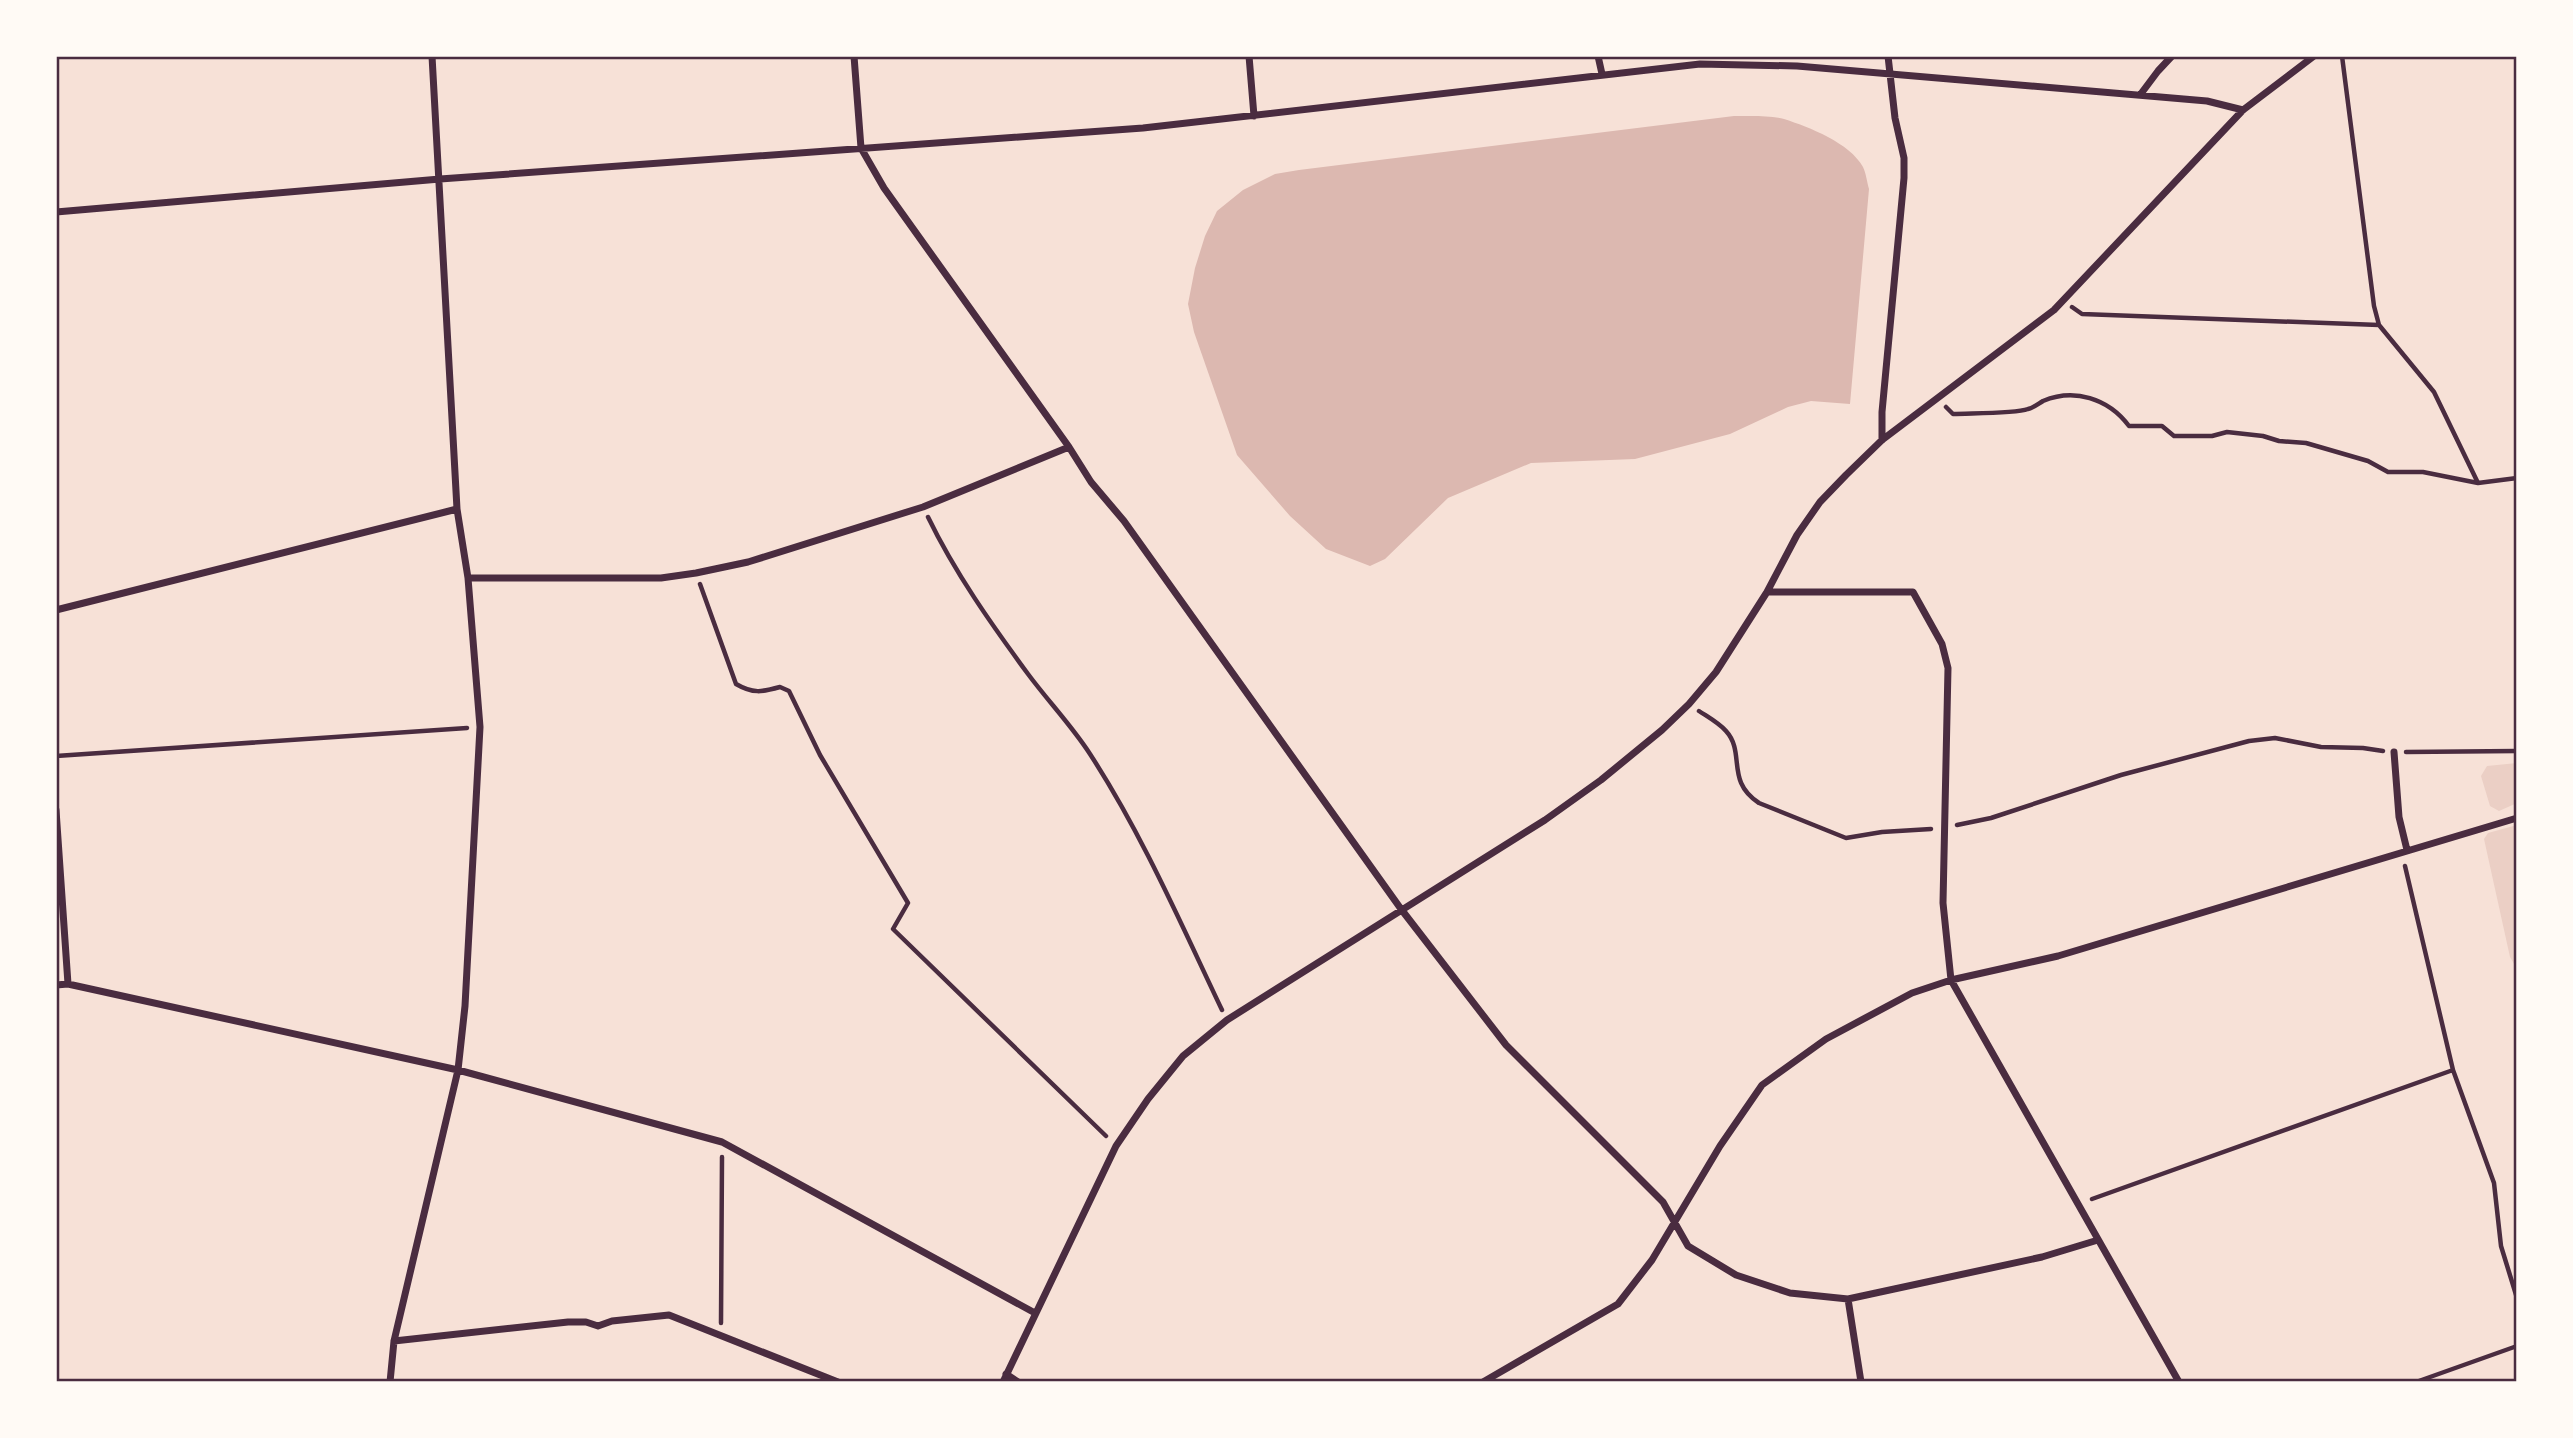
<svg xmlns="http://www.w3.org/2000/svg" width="2573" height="1438" font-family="'Exo 2',sans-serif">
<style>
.green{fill:#ebcfc5}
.water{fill:#dcb8b0}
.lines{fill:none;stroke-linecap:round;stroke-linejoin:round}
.path{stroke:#4a2c40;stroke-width:4.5}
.minor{stroke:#4a2c40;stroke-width:7}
.neatline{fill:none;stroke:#4a2c40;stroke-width:2.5}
</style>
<rect width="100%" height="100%" fill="#f7e1d7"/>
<path class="green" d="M 2517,763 L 2517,803 L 2499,811 L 2490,806 L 2481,776 L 2487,766 Z
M 2517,825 L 2517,969 L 2510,957 L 2484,839 L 2488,833 Z"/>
<path class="water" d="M 1734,116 C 1751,116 1768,115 1784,119 C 1809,127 1850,143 1863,167 C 1866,173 1867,182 1869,189 L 1850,404 L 1811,401 L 1788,407 L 1730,434 L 1635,459 L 1531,463 L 1448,498 L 1385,559 L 1370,566 L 1326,549 L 1290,516 L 1237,455 L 1194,332 L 1188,304 L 1195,268 L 1205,236 L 1217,211 L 1243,190 L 1275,174 L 1299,170 Z"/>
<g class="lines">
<path class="path" d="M 2342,56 L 2374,306 L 2379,325 L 2434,392 L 2478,483 L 2517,478
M 2072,307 L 2082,314 L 2379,325
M 1946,407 L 1953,414 C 1970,413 2014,414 2028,409 C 2033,408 2038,404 2043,401 C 2074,388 2108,398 2129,426 L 2162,426 L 2174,436 L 2212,436 L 2227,432 L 2263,436 L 2279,441 L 2306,443 L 2368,461 L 2388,472 L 2423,472 L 2478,483
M 928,517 C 955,573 992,625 1028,674 C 1048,701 1072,726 1090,754 C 1142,834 1181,924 1222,1010
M 700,584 L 736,684 C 753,694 762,692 780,687 L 789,691 L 820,755 L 908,903 L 893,929 L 1106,1136
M 1699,711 C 1708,717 1719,723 1726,731 C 1746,753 1725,781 1759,803 L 1846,838 L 1882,832 L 1931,829
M 2406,752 L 2517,751
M 56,756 L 467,728
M 1957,825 L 1991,818 L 2121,775 L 2249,741 L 2275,738 L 2321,747 L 2363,748 L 2383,751
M 2405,866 L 2453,1070 L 2494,1183 L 2501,1246 L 2517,1298
M 2092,1199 L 2453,1070
M 721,1323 L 722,1157
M 2416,1382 L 2517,1346"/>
<path class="minor" d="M 854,56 L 861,148 L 884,188 L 1069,447 L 1091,482 L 1124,521 L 1401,909 L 1506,1045 L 1663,1202 L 1688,1246 L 1736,1275 L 1790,1293 L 1848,1299 L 2042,1257 L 2098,1240
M 1249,56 L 1254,116
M 1598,56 L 1602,74
M 2140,95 L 2158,71 L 2172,56
M 56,212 L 440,179 L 1143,128 L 1700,64 L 1797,66 L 2207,101 L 2243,110
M 1882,440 L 1882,412 L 1904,178 L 1904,158 L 1895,118 L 1888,56
M 468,578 L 661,578 L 696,573 L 748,562 L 923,507 L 1069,447
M 1767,592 L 1913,592 L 1942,644 L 1948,668 L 1943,903 L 1951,980 L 2179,1382
M 56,610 L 457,509
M 2394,752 L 2399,817 L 2407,850
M 56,810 L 68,984
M 56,985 L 68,984 L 458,1070 L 722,1142 L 1035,1313
M 1848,1299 L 1861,1382
M 394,1341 L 568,1322 L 586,1322 L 598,1326 L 612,1321 L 669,1315 L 838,1382
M 1006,1374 L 1018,1382
M 390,1382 L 394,1341 L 458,1070 L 465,1006 L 480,727 L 468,578 L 457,509 L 432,56
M 1003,1382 L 1116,1146 L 1148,1099 L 1183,1056 L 1227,1020 L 1545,820 L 1601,780 L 1662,730 L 1689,704 L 1716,672 L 1767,592 L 1797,535 L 1820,502 L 1846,475 L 1882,440 L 2054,310 L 2243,110 L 2314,56
M 1483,1382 L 1618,1304 L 1652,1260 L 1720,1146 L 1762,1085 L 1826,1039 L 1912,993 L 1951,980 L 2058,956 L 2517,818"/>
</g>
<rect width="2573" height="1438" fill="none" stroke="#fffaf5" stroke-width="116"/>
<rect x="58" y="58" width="2457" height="1322" class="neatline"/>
</svg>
